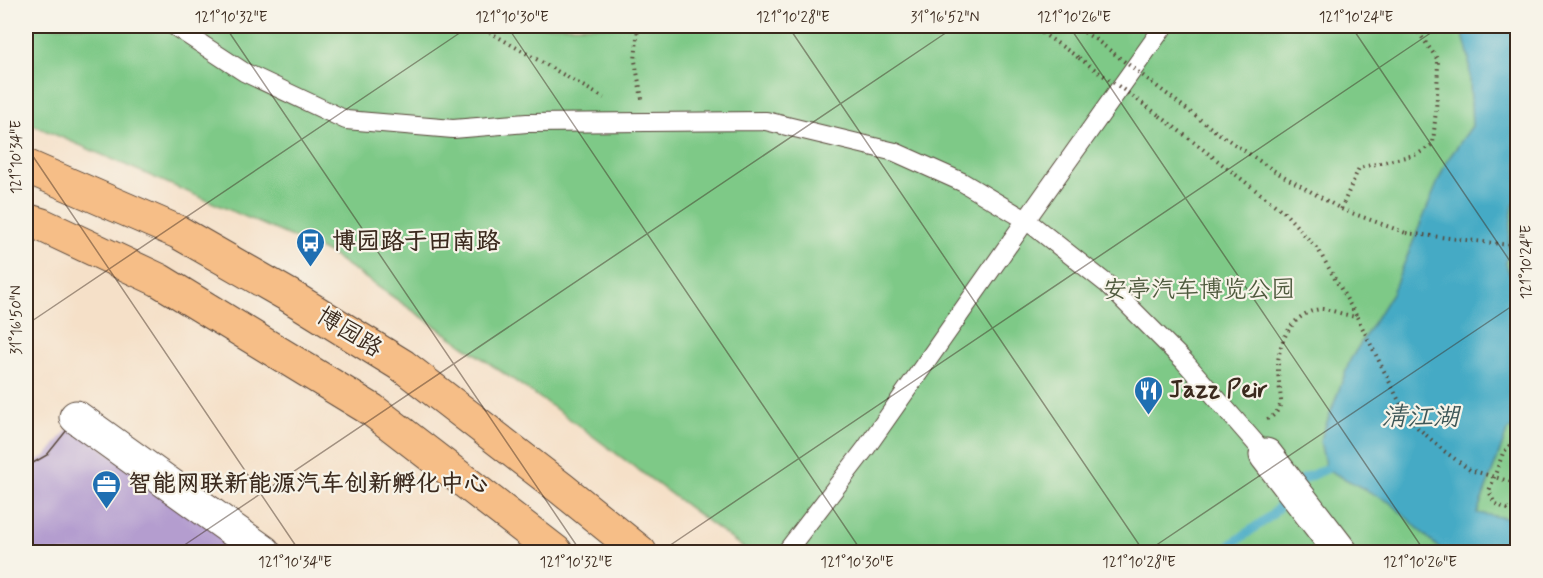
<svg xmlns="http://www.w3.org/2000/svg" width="1543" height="578" font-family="Mynerve,'LXGW WenKai TC',sans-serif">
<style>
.green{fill:#7ec987;stroke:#5c7a52;stroke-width:1.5}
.water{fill:#45aac5;stroke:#406a72;stroke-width:1.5}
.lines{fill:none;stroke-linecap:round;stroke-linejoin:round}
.stream{stroke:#45aac5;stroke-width:9}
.building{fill:#b49dcf}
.lane-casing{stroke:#574538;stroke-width:20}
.street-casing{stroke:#574538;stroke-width:35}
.primary-casing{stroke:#574538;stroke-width:35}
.path{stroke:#574538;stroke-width:4;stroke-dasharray:1.5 4.5;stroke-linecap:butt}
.lane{stroke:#fff;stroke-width:18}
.street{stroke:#fff;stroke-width:33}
.primary{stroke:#f6be87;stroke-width:33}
.path-bridge{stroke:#574538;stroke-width:4;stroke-dasharray:1.5 4.5;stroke-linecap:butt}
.ticks{fill:none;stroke:#3b2a1e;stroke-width:1.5;stroke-opacity:0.45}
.labels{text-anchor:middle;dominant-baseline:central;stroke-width:4.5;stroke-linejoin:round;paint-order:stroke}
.poi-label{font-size:24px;font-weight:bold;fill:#3b2a1e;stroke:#f7f3e8;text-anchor:start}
.park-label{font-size:24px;fill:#4f5a3e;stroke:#f7f3e8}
.street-label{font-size:24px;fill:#3b2a1e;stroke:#f7f3e8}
.water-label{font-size:26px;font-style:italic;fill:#3e5758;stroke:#f7f3e8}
.neatline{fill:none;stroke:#3b2a1e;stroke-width:2}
.ticks-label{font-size:15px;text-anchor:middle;fill:#3b2a1e}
</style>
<rect width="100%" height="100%" fill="#f7f3e8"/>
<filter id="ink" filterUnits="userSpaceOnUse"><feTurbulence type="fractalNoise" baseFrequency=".0167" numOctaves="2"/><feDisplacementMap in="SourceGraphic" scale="12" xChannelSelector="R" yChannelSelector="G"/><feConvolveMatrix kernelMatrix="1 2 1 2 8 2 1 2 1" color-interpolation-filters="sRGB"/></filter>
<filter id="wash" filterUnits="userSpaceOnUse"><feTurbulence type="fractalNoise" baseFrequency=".008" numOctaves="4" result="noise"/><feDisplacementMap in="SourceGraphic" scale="24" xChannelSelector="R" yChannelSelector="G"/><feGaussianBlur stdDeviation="1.35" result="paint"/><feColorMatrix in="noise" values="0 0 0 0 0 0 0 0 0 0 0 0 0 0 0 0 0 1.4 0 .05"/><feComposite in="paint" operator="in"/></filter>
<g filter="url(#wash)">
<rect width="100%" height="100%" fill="#f5e0c8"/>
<path class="green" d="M 26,26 L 1517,26 L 1517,552 L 749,552 L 563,414 L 329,253 L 26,122 Z"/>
<path class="water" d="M 1461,26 L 1517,26 L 1518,197 L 1513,206 L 1506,264 L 1517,294 L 1517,423 L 1507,432 L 1477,513 L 1517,520 L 1517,552 L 1443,552 L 1391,503 L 1326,469 L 1320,441 L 1350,360 L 1392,293 L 1446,162 L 1472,126 L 1469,58 Z"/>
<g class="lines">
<path class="stream" d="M 1221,552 L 1272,515 L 1303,479 L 1326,469"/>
</g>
<g id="blocks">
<path class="building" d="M 71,425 L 247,552 L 26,552 L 26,467 L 47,455 Z"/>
</g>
</g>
<g filter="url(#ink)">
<use href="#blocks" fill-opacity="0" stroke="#574538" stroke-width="1.5"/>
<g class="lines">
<defs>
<path id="lane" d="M 174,26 L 244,72 L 346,120 L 453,129 L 527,123 L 766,121 L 895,152 L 962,182 L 1026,220 L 866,448 L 786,552
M 1164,26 L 1026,220 L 1107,284 L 1184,361 L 1266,455"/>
<path id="street" d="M 76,417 L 264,552
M 1266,455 L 1341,552"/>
<path id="primary" d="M 26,166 L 178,232 L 288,295 L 403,366 L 562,489 L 640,552
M 26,220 L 42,225 L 159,280 L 372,410 L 556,552"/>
</defs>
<use href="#lane" class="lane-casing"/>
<use href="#street" class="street-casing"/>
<use href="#primary" class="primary-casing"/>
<path class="path" d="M 479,26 L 604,98
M 638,26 L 635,61 L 642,99
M 1032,26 L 1079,58
M 1074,26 L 1095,39
M 1176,101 L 1215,131 L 1273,170 L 1341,209 L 1406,233
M 1160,116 L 1284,212 L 1319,251 L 1357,317
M 1341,209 L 1359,168 L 1418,154 L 1433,144 L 1437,97 L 1438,60 L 1414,26
M 1518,219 L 1514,270 L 1518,277
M 1267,419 C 1274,417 1279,410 1281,402 C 1281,396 1278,378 1278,369 C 1277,343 1292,313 1320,309 C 1326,308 1348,316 1356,317
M 1518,436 L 1503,453 L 1489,491 L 1495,504 L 1508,509 L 1518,504
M 1512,482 L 1518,482"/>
<use href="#lane" class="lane"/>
<use href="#street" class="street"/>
<use href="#primary" class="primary"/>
<path class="path-bridge" d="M 1095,39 L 1176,101
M 1079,58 L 1160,116
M 1406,233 L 1518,246
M 1357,317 L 1400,403 L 1418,428 L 1444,451 L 1470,470 L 1512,482"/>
</g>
</g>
<path class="ticks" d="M 225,26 L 581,552M 507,26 L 862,552M 788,26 L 1144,552M 1069,26 L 1425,552M 1351,26 L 1518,273M 26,146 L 300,552M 26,325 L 470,26M 174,552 L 956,26M 660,552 L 1441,26M 1146,552 L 1518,302"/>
<defs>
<symbol id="bus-pin" viewBox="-11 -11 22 30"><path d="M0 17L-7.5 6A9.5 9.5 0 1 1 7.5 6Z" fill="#1f6fb2" stroke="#f7f3e8"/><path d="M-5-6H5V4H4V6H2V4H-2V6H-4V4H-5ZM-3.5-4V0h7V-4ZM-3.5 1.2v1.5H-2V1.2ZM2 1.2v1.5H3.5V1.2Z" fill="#fff"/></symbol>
<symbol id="restaurant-pin" viewBox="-11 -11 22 30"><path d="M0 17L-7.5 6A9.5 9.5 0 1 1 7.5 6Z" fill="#1f6fb2" stroke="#f7f3e8"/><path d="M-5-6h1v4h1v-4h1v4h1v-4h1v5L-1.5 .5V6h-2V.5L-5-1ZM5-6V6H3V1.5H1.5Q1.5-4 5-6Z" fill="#fff"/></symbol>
<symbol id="office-pin" viewBox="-11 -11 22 30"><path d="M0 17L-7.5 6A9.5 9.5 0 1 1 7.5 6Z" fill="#1f6fb2" stroke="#f7f3e8"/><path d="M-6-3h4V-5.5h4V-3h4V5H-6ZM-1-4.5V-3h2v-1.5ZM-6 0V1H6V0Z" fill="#fff"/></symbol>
</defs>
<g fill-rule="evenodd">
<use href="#bus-pin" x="294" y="226" width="33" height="45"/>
<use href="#restaurant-pin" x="1132" y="374" width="33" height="45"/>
<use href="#office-pin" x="90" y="468" width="33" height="45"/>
</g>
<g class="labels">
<g class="poi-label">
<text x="332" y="242">博园路于田南路</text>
<text x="1169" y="390">Jazz Peir</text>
<text x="128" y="484">智能网联新能源汽车创新孵化中心</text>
</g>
<g class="park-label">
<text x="1199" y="290">安亭汽车博览公园</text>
</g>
<g class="street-label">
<text transform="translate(349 333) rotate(32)">博园路</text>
</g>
<g class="water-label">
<text x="1420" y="418">清江湖</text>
</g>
</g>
<rect width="1543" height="578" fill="none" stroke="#f7f3e8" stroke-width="66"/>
<rect x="33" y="33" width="1477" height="512" class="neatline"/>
<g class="ticks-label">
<text x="231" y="22">121°10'32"E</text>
<text x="512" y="22">121°10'30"E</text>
<text x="793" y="22">121°10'28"E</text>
<text x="945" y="22">31°16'52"N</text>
<text x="1074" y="22">121°10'26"E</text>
<text x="1356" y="22">121°10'24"E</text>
<text transform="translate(16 157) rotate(-90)" y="5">121°10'34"E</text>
<text transform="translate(1526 262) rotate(-90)" y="5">121°10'24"E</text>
<text transform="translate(16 320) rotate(-90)" y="5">31°16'50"N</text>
<text x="295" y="567">121°10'34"E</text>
<text x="576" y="567">121°10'32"E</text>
<text x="857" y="567">121°10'30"E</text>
<text x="1139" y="567">121°10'28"E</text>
<text x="1420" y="567">121°10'26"E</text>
</g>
</svg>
